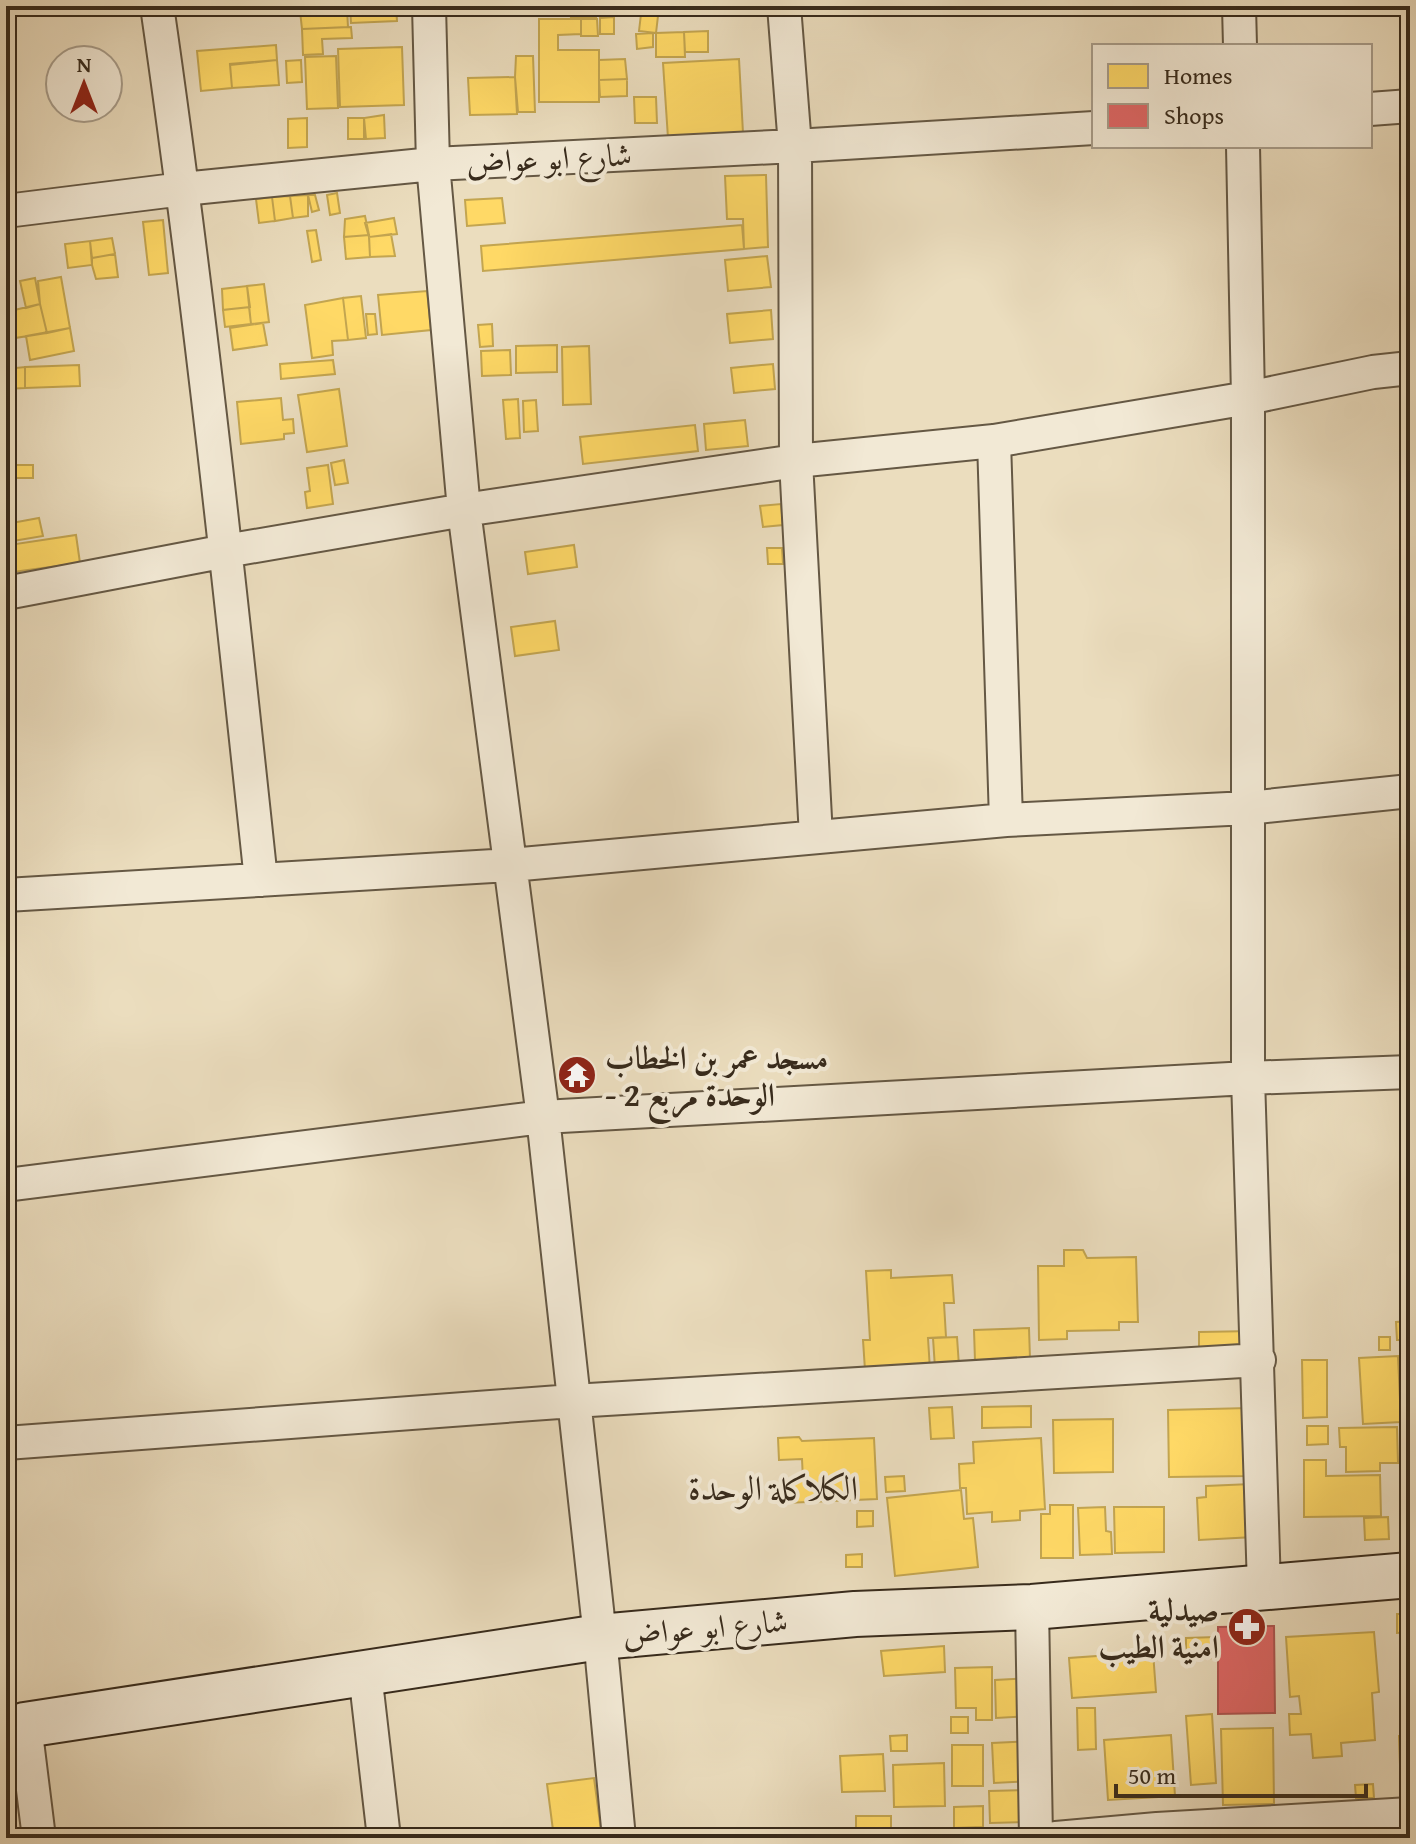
<svg xmlns="http://www.w3.org/2000/svg" width="1416" height="1844" font-family="'Gentium Book Plus',Amiri,serif">
<style>
.homes{fill:#ffd966;stroke:#c3a550;stroke-width:2}
.shops{fill:#e06666;stroke:#ae5450;stroke-width:2}
.lines{fill:none;stroke-linecap:round;stroke-linejoin:round}
.street-casing{stroke:#655844;stroke-width:36}
.secondary-casing{stroke:#382b1c;stroke-width:48}
.street{stroke:#f2e9d5;stroke-width:32}
.secondary{stroke:#f2e9d5;stroke-width:44}
.labels{text-anchor:middle;dominant-baseline:central;stroke-width:8;stroke-linejoin:round;paint-order:stroke}
.street-label{font-size:32px;fill:#382b1c;stroke:#f2e9d5}
.poi-label{font-size:32px;font-weight:bold;fill:#382b1c;stroke:#f2e9d5;text-anchor:start}
.neighbourhood-label{font-size:34px;fill:#382b1c;stroke:#f2e9d5}
</style>
<rect width="100%" height="100%" fill="#ebddbe"/>
<filter id="stains"><feTurbulence type="fractalNoise" baseFrequency=".0025" numOctaves="4"/><feColorMatrix values="0 0 0 0 .2 0 0 0 0 .09 0 0 0 0 .02 0 0 0 .5 -.17"/></filter>
<radialGradient id="worn" r=".72"><stop offset=".6" stop-color="#630" stop-opacity="0"/><stop offset="1" stop-color="#630" stop-opacity=".3"/></radialGradient>
<path class="homes" d="M 300,6 L 347,6 L 347,9 L 300,11 Z
M 350,6 L 396,6 L 397,21 L 351,23 Z
M 454,6 L 529,6 L 529,13 L 454,13 Z
M 570,6 L 596,6 L 596,17 L 571,18 Z
M 347,9 L 348,27 L 302,29 L 300,11 Z
M 641,14 L 658,16 L 656,33 L 639,31 Z
M 614,17 L 614,34 L 600,34 L 600,18 Z
M 539,19 L 581,19 L 581,34 L 558,35 L 558,50 L 599,50 L 599,102 L 539,102 Z
M 581,19 L 597,19 L 598,36 L 581,36 Z
M 351,27 L 352,38 L 322,39 L 323,54 L 303,55 L 302,29 Z
M 708,31 L 708,52 L 685,52 L 684,32 Z
M 684,32 L 685,57 L 656,57 L 656,33 Z
M 653,33 L 653,47 L 637,49 L 636,34 Z
M 276,45 L 277,60 L 230,64 L 232,88 L 201,91 L 197,51 Z
M 402,47 L 404,105 L 340,107 L 338,49 Z
M 336,56 L 338,108 L 307,109 L 305,57 Z
M 516,56 L 533,56 L 535,112 L 518,112 L 515,77 Z
M 625,59 L 627,79 L 599,80 L 599,60 Z
M 739,59 L 743,133 L 668,138 L 663,63 Z
M 277,60 L 279,85 L 232,88 L 230,65 Z
M 301,60 L 302,82 L 287,83 L 286,61 Z
M 515,77 L 517,114 L 470,115 L 468,78 Z
M 627,79 L 627,96 L 600,97 L 599,80 Z
M 634,97 L 656,97 L 657,123 L 635,123 Z
M 384,115 L 385,138 L 366,139 L 364,118 Z
M 307,118 L 307,147 L 288,148 L 288,119 Z
M 348,118 L 364,118 L 364,139 L 348,139 Z
M 766,175 L 768,247 L 744,249 L 743,219 L 727,219 L 725,176 Z
M 337,193 L 340,213 L 330,215 L 327,195 Z
M 308,195 L 315,195 L 319,210 L 312,212 Z
M 308,195 L 308,216 L 293,218 L 290,196 Z
M 290,196 L 293,218 L 275,221 L 272,197 Z
M 272,197 L 275,221 L 259,223 L 256,199 Z
M 502,198 L 505,223 L 467,226 L 465,200 Z
M 365,216 L 369,235 L 344,237 L 345,219 Z
M 394,218 L 397,234 L 369,237 L 365,223 Z
M 163,220 L 168,273 L 149,275 L 143,222 Z
M 742,225 L 744,249 L 483,271 L 481,246 Z
M 316,230 L 321,260 L 312,262 L 307,231 Z
M 391,234 L 395,256 L 370,257 L 369,237 Z
M 369,235 L 370,257 L 346,259 L 344,237 Z
M 112,238 L 115,254 L 92,258 L 90,241 Z
M 90,241 L 92,265 L 68,268 L 65,244 Z
M 115,254 L 118,277 L 96,279 L 92,265 L 92,258 Z
M 767,256 L 771,287 L 728,291 L 725,260 Z
M 61,277 L 70,328 L 47,333 L 40,304 L 38,281 Z
M 35,278 L 40,304 L 26,308 L 20,281 Z
M 264,284 L 269,322 L 251,324 L 247,286 Z
M 247,286 L 250,307 L 223,310 L 222,289 Z
M 427,291 L 431,330 L 382,335 L 378,295 Z
M 361,296 L 366,338 L 348,340 L 343,298 Z
M 343,298 L 348,340 L 332,341 L 333,355 L 312,358 L 305,305 Z
M 40,304 L 47,333 L 15,338 L 10,311 Z
M 8,305 L 15,353 L 6,354 L 6,306 Z
M 249,307 L 251,324 L 225,327 L 223,310 Z
M 771,310 L 773,339 L 730,343 L 727,314 Z
M 366,314 L 375,314 L 377,334 L 368,335 Z
M 263,323 L 267,345 L 233,350 L 230,328 Z
M 492,324 L 493,346 L 480,347 L 478,325 Z
M 70,328 L 74,351 L 30,360 L 26,336 Z
M 557,345 L 557,372 L 516,373 L 516,346 Z
M 589,346 L 591,404 L 563,405 L 562,347 Z
M 510,350 L 511,375 L 482,376 L 481,351 Z
M 333,360 L 335,374 L 281,379 L 280,364 Z
M 773,364 L 775,389 L 734,393 L 731,368 Z
M 79,365 L 80,386 L 25,388 L 25,367 Z
M 25,367 L 25,388 L 6,389 L 6,369 Z
M 339,389 L 347,446 L 307,452 L 298,395 Z
M 281,398 L 283,420 L 293,419 L 294,433 L 284,434 L 284,439 L 241,444 L 237,402 Z
M 518,399 L 520,438 L 506,439 L 503,400 Z
M 536,400 L 538,431 L 524,432 L 523,401 Z
M 745,420 L 748,446 L 706,450 L 704,424 Z
M 695,425 L 698,451 L 583,464 L 580,437 Z
M 344,460 L 348,483 L 335,485 L 331,463 Z
M 8,465 L 33,465 L 33,478 L 8,478 Z
M 328,465 L 333,504 L 307,508 L 305,492 L 310,491 L 307,468 Z
M 781,504 L 783,525 L 763,527 L 760,506 Z
M 39,518 L 43,536 L 7,542 L 6,524 Z
M 76,535 L 80,563 L 13,572 L 9,545 Z
M 574,545 L 577,567 L 528,574 L 525,552 Z
M 767,548 L 782,548 L 783,564 L 768,564 Z
M 555,621 L 559,650 L 515,656 L 511,627 Z
M 1064,1250 L 1083,1250 L 1087,1258 L 1136,1257 L 1138,1322 L 1119,1322 L 1119,1330 L 1067,1331 L 1067,1339 L 1039,1340 L 1038,1266 L 1064,1266 Z
M 891,1270 L 891,1278 L 952,1275 L 954,1303 L 944,1303 L 946,1337 L 928,1338 L 930,1370 L 865,1370 L 863,1340 L 870,1340 L 866,1271 Z
M 1410,1321 L 1410,1340 L 1397,1340 L 1396,1322 Z
M 1029,1328 L 1030,1359 L 975,1361 L 974,1330 Z
M 1253,1331 L 1254,1353 L 1199,1354 L 1199,1332 Z
M 957,1337 L 959,1366 L 935,1368 L 933,1338 Z
M 1379,1337 L 1390,1337 L 1390,1350 L 1379,1350 Z
M 1398,1356 L 1401,1422 L 1363,1424 L 1359,1358 Z
M 1302,1360 L 1327,1360 L 1327,1417 L 1303,1418 Z
M 1031,1406 L 1031,1427 L 982,1428 L 982,1407 Z
M 952,1407 L 954,1438 L 931,1439 L 929,1408 Z
M 1249,1408 L 1249,1476 L 1169,1477 L 1168,1410 Z
M 1113,1419 L 1113,1472 L 1054,1473 L 1053,1420 Z
M 1307,1426 L 1328,1426 L 1328,1444 L 1307,1445 Z
M 1397,1427 L 1398,1463 L 1380,1463 L 1380,1471 L 1346,1472 L 1346,1447 L 1340,1447 L 1339,1428 Z
M 799,1437 L 802,1441 L 874,1438 L 877,1499 L 785,1503 L 783,1481 L 803,1480 L 802,1459 L 779,1460 L 778,1438 Z
M 1041,1438 L 1045,1509 L 1020,1511 L 1020,1520 L 992,1522 L 992,1512 L 967,1514 L 966,1488 L 960,1488 L 959,1464 L 974,1463 L 973,1442 Z
M 1410,1446 L 1410,1493 L 1403,1493 L 1402,1447 Z
M 1304,1460 L 1326,1460 L 1326,1476 L 1380,1475 L 1381,1516 L 1304,1517 Z
M 904,1476 L 905,1491 L 886,1492 L 885,1477 Z
M 1251,1484 L 1254,1537 L 1199,1540 L 1197,1498 L 1206,1497 L 1206,1486 Z
M 961,1490 L 964,1519 L 973,1518 L 978,1567 L 895,1576 L 887,1498 Z
M 1050,1505 L 1073,1505 L 1073,1558 L 1041,1558 L 1041,1514 L 1050,1514 Z
M 1105,1507 L 1106,1531 L 1111,1532 L 1112,1554 L 1080,1555 L 1078,1508 Z
M 1114,1507 L 1164,1507 L 1164,1552 L 1115,1553 Z
M 857,1511 L 873,1511 L 873,1526 L 857,1527 Z
M 1388,1517 L 1389,1539 L 1365,1540 L 1364,1518 Z
M 862,1554 L 862,1567 L 846,1567 L 846,1555 Z
M 1397,1614 L 1410,1614 L 1410,1632 L 1397,1633 Z
M 1374,1632 L 1379,1692 L 1372,1693 L 1375,1740 L 1341,1743 L 1342,1756 L 1313,1758 L 1311,1734 L 1290,1735 L 1289,1714 L 1301,1714 L 1299,1696 L 1290,1697 L 1286,1637 Z
M 1216,1637 L 1217,1658 L 1186,1659 L 1186,1638 Z
M 1402,1642 L 1410,1642 L 1410,1719 L 1405,1719 Z
M 944,1646 L 945,1672 L 884,1676 L 881,1651 Z
M 1153,1652 L 1156,1692 L 1072,1698 L 1069,1658 Z
M 992,1667 L 992,1720 L 976,1720 L 976,1708 L 956,1708 L 955,1668 Z
M 1030,1678 L 1031,1716 L 996,1718 L 995,1680 Z
M 1077,1708 L 1095,1708 L 1096,1749 L 1078,1750 Z
M 1212,1714 L 1216,1783 L 1191,1785 L 1186,1716 Z
M 951,1717 L 968,1717 L 968,1733 L 951,1733 Z
M 1273,1728 L 1274,1804 L 1223,1805 L 1221,1729 Z
M 907,1735 L 907,1751 L 891,1751 L 890,1736 Z
M 1171,1735 L 1175,1796 L 1108,1800 L 1104,1740 Z
M 1399,1736 L 1410,1736 L 1410,1792 L 1401,1793 Z
M 1031,1741 L 1034,1781 L 994,1783 L 992,1743 Z
M 952,1745 L 983,1745 L 983,1786 L 952,1786 Z
M 883,1754 L 885,1791 L 842,1792 L 840,1756 Z
M 944,1763 L 945,1806 L 894,1807 L 893,1765 Z
M 594,1778 L 602,1838 L 554,1838 L 547,1784 Z
M 1373,1784 L 1374,1798 L 1356,1798 L 1355,1785 Z
M 1026,1790 L 1027,1822 L 990,1823 L 989,1791 Z
M 983,1806 L 983,1827 L 954,1828 L 954,1807 Z
M 856,1816 L 891,1816 L 891,1833 L 856,1833 Z"/>
<path class="shops" d="M 1274,1626 L 1275,1713 L 1218,1714 L 1218,1627 Z"/>
<g class="lines">
<defs>
<path id="street" d="M 157,6 C 199,296 230,588 261,880
M 429,6 L 433,164 L 464,510 L 543,1117 L 600,1637 L 619,1838
M 784,6 L 795,146 L 796,461 L 816,837
M 1239,6 L 1240,46
M 1370,109 L 1410,106
M 1243,146 L 1248,398 L 1248,1078 L 1264,1587
M 6,211 L 183,189 L 433,164 L 795,146 L 1094,128
M 994,441 L 1006,820
M 6,593 L 226,551 L 464,510 L 796,461 L 994,441 L 1248,398 L 1373,372 L 1410,368
M 6,895 L 511,865 L 1006,820 L 1248,808 L 1410,791
M 6,1185 L 543,1117 L 1248,1078 L 1410,1072
M 6,1443 L 573,1401 L 1259,1360
M 1032,1607 L 1036,1838
M 365,1673 L 384,1838
M 25,1725 L 39,1838
M 1056,1838 L 1157,1829 L 1410,1814"/>
<path id="secondary" d="M 6,1731 L 25,1725 L 600,1637 L 855,1614 L 1032,1607 L 1410,1575"/>
</defs>
<use href="#street" class="street-casing"/>
<use href="#secondary" class="secondary-casing"/>
<use href="#street" class="street"/>
<use href="#secondary" class="secondary"/>
</g>
<defs>
<symbol id="temple-disc" viewBox="-11 -11 22 22"><circle r="9.5" fill="#8f2418" stroke="#f2e9d5"/><path d="M0-6L5-2H3V0L6.5 2.5H4V6H1.5V3h-3V6H-4V2.5H-6.5L-3 0V-2H-5Z" fill="#fff"/></symbol>
<symbol id="pharmacy-disc" viewBox="-11 -11 22 22"><circle r="9.5" fill="#8f2418" stroke="#f2e9d5"/><path d="M-2-6h4v4h4v4h-4v4h-4v-4h-4v-4h4Z" fill="#fff"/></symbol>
</defs>
<g fill-rule="evenodd">
<use href="#temple-disc" x="555" y="1053" width="44" height="44"/>
<use href="#pharmacy-disc" x="1225" y="1605" width="44" height="44"/>
</g>
<g class="labels">
<g class="street-label">
<text transform="translate(549 158) rotate(-3)">شارع ابو عواض</text>
<text transform="translate(705 1627) rotate(-5)">شارع ابو عواض</text>
</g>
<g class="poi-label">
<text x="605" y="1057">مسجد عمر بن الخطاب<tspan x="605" dy="37">- الوحدة مربع 2</tspan></text>
<text x="1219" y="1609" text-anchor="end">صيدلية<tspan x="1219" dy="37">امنية الطيب</tspan></text>
</g>
<g class="neighbourhood-label">
<text x="773" y="1487">الكلاكلة الوحدة</text>
</g>
</g>
<rect width="1416" height="1844" fill="none" stroke="#ebddbe" stroke-width="32"/>
<rect x="8" y="8" width="1400" height="1828" fill="none" stroke="#382b1c" stroke-width="4"/>
<rect x="16" y="16" width="1384" height="1812" fill="none" stroke="#382b1c" stroke-width="2"/>
<rect x="1092" y="44" width="280" height="104" fill="#f2e9d5" stroke="#a89d8b" stroke-width="2"/>
<rect x="1108" y="64" width="40" height="24" fill="#ffd966" stroke="#a89d8b" stroke-width="2"/>
<text x="1164" y="84" font-size="24" fill="#382b1c">Homes</text>
<rect x="1108" y="104" width="40" height="24" fill="#e06666" stroke="#a89d8b" stroke-width="2"/>
<text x="1164" y="124" font-size="24" fill="#382b1c">Shops</text>
<g transform="translate(84 84)"><circle r="38" fill="#f2e9d5" stroke="#a89d8b" stroke-width="2"/>
<path d="M0-6L14 30L0 20L-14 30Z" fill="#8f2418"/>
<text y="-12" font-size="22" font-weight="bold" text-anchor="middle" fill="#382b1c">N</text>
</g>
<path d="M1116 1784v12h250v-12" fill="none" stroke="#382b1c" stroke-width="4"/>
<text x="1128" y="1784" font-size="24" fill="#382b1c" stroke="#f2e9d5" stroke-width="6" paint-order="stroke">50 m</text>
<rect width="100%" height="100%" filter="url(#stains)"/>
<rect width="100%" height="100%" fill="url(#worn)"/>
</svg>
